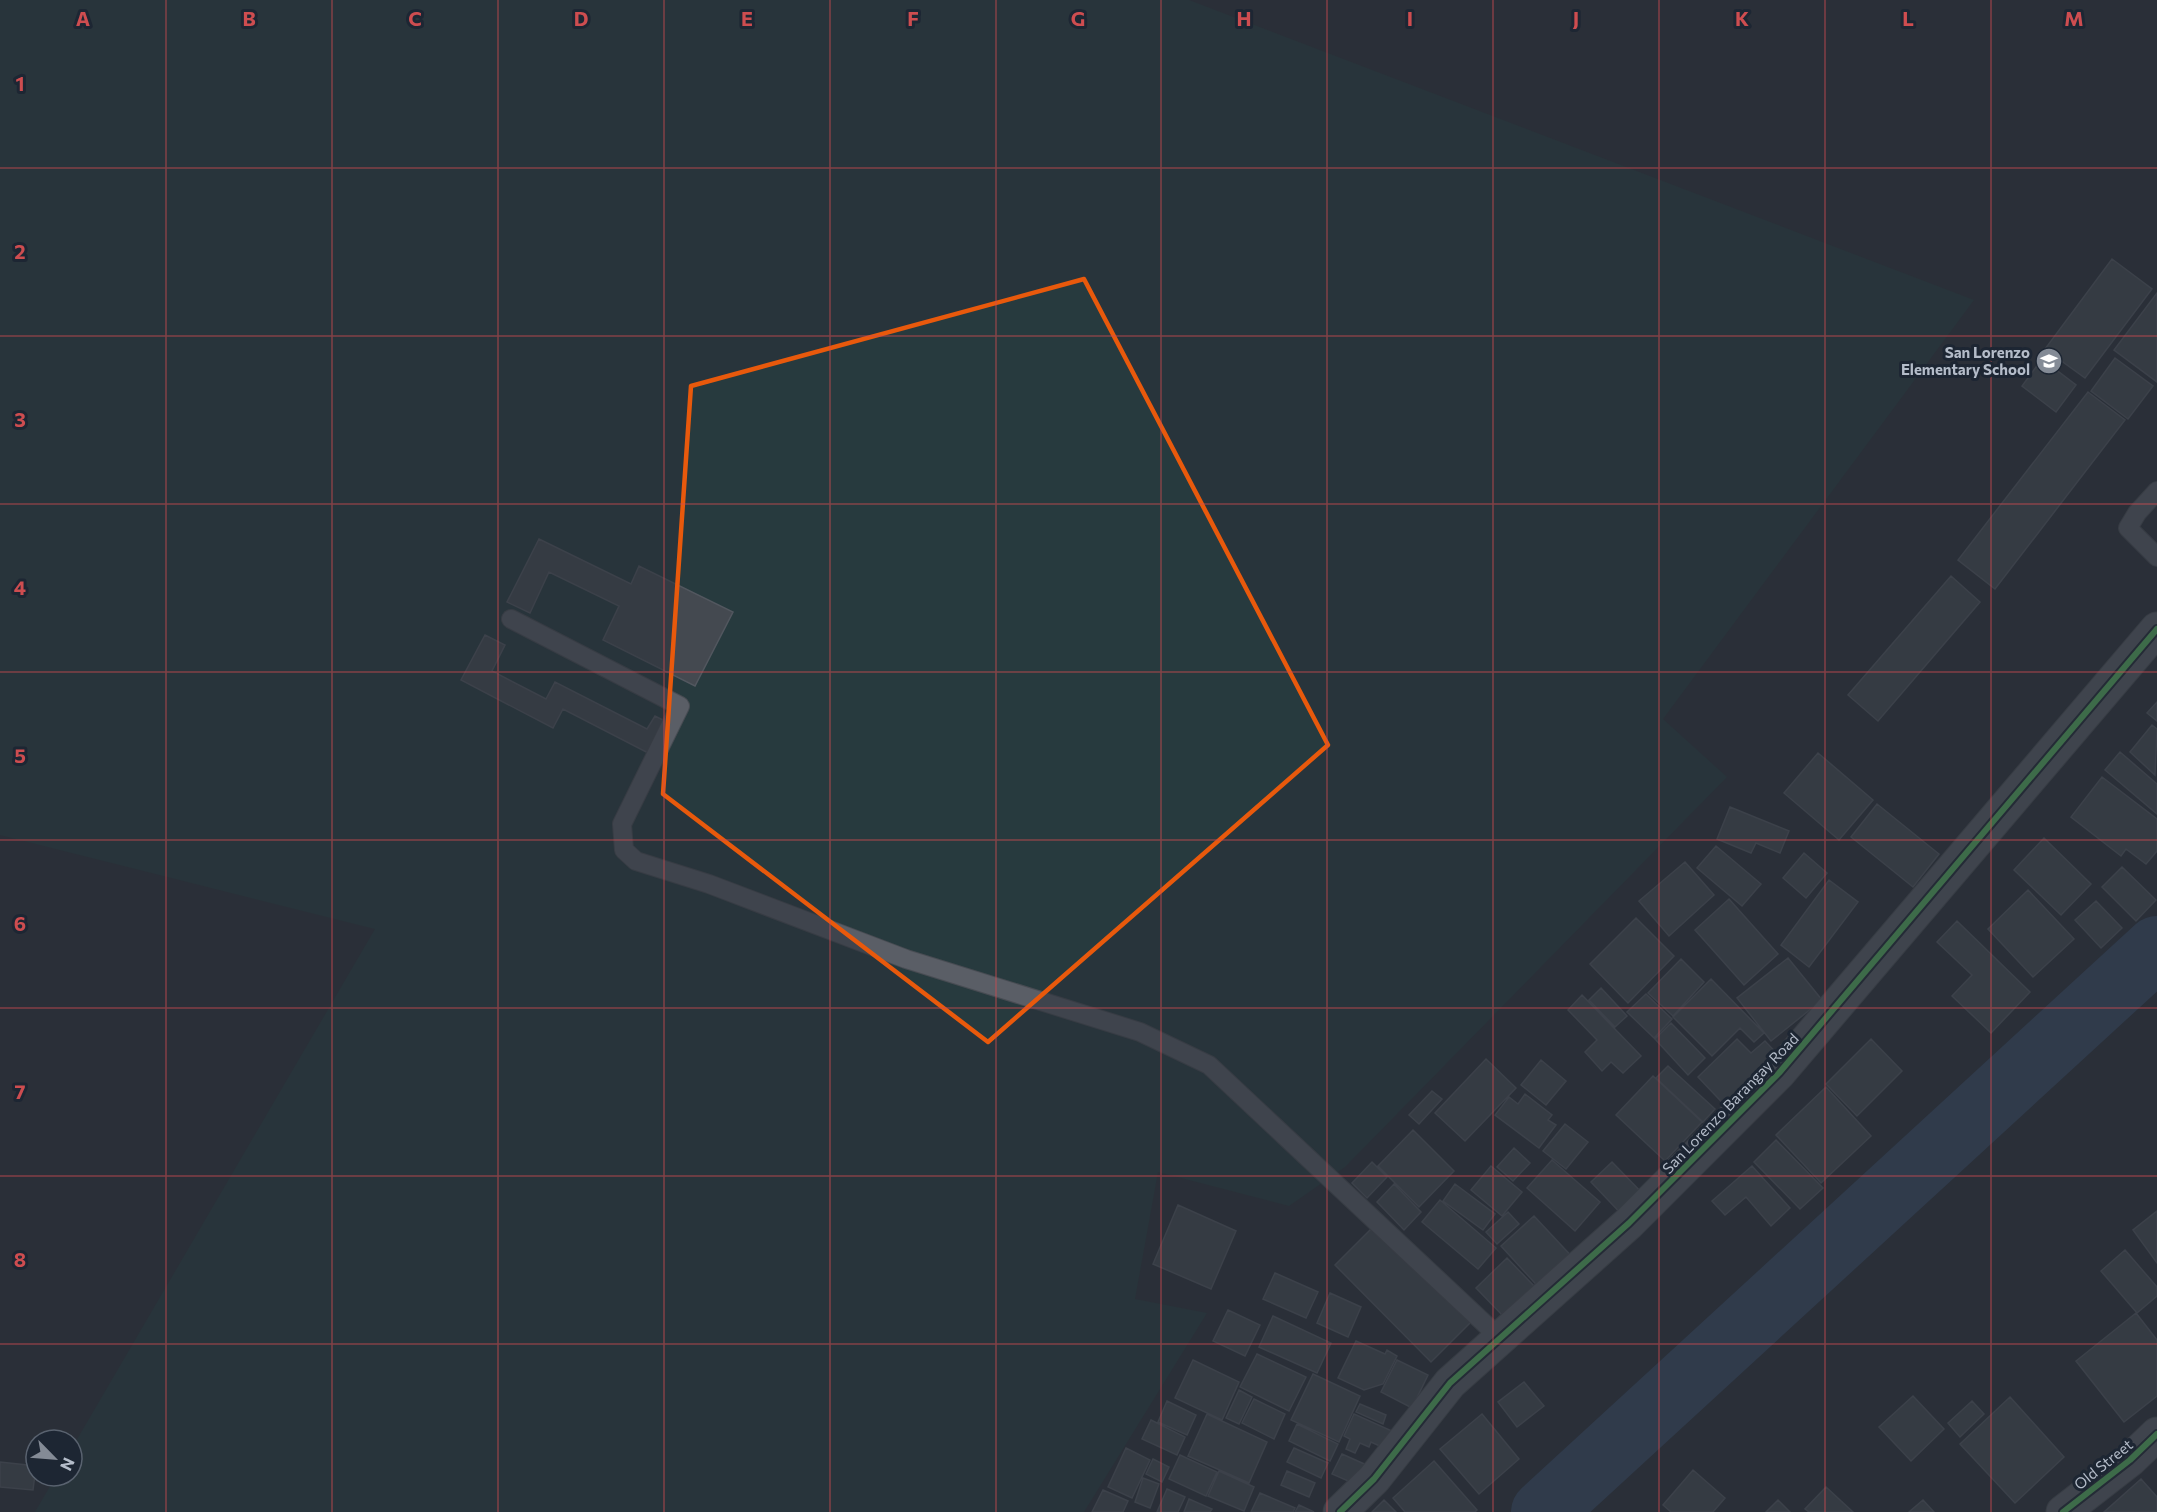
<svg xmlns="http://www.w3.org/2000/svg" width="2157" height="1512" font-family="Commissioner,sans-serif">
<style>
.green{fill:#273a3e}
.lines{fill:none;stroke-linecap:round;stroke-linejoin:round}
.river{stroke:#384963;stroke-width:64}
.building{fill:#444950;stroke:#52575f;stroke-width:1.5}
.service-casing{stroke:#484c53;stroke-width:20}
.minor-casing{stroke:#484c53;stroke-width:35}
.tertiary-casing{stroke:#484c53;stroke-width:35}
.service{stroke:#5a5e66;stroke-width:18}
.minor{stroke:#5a5e66;stroke-width:33}
.tertiary{stroke:#5a5e66;stroke-width:33}
.cycleway-casing{stroke:#1d2633;stroke-width:10}
.cycleway{stroke:#56b35d;stroke-width:6}
.marked{fill:none;stroke:#e8590c;stroke-width:4.5;stroke-linejoin:round}
.grid{fill:none;stroke:#ce4d50;stroke-width:1.5;stroke-opacity:0.55}
.labels{text-anchor:middle;dominant-baseline:central;stroke-width:6;stroke-linejoin:round;paint-order:stroke}
.poi-label{font-size:15px;font-weight:bold;fill:#b4bcc9;stroke:#1d2633;text-anchor:end}
.street-label{font-size:15px;fill:#b4bcc9;stroke:#1d2633}
.grid-label{font-size:20px;text-anchor:middle;font-weight:bold;fill:#ce4d50;stroke:#1d2633;stroke-width:6;stroke-linejoin:round;paint-order:stroke}
</style>
<rect width="100%" height="100%" fill="#2a3038"/>
<path class="green" d="M 0,0 L 1189,0 L 1974,300 L 1663,719 L 1727,777 L 1345,1167 L 1289,1206 L 1158,1172 L 1135,1299 L 1207,1313 L 1084,1512 L 35,1512 L 56,1476 L 72,1476 L 72,1448 L 375,929 L 0,835 Z"/>
<g class="lines">
<path class="river" d="M 1543,1512 L 2157,948"/>
</g>
<path class="building" d="M 2112,259 L 2152,289 L 2085,378 L 2045,349 Z
M 2157,293 L 2157,382 L 2114,350 Z
M 2115,358 L 2153,386 L 2128,419 L 2091,391 Z
M 2042,359 L 2076,385 L 2056,412 L 2022,386 Z
M 2088,392 L 2125,420 L 1995,589 L 1958,560 Z
M 539,539 L 631,584 L 639,566 L 733,612 L 695,686 L 603,640 L 619,606 L 549,572 L 530,613 L 507,602 Z
M 1951,576 L 1980,602 L 1878,721 L 1848,695 Z
M 485,635 L 505,645 L 492,671 L 546,699 L 555,682 L 647,729 L 655,716 L 669,723 L 652,755 L 563,709 L 553,728 L 461,680 Z
M 2157,702 L 2157,721 L 2147,713 Z
M 2152,725 L 2157,729 L 2155,775 L 2130,752 Z
M 2120,752 L 2157,784 L 2157,814 L 2105,770 Z
M 1818,753 L 1873,800 L 1839,840 L 1784,793 Z
M 2102,777 L 2157,819 L 2157,851 L 2146,864 L 2126,849 L 2121,856 L 2071,817 Z
M 1877,804 L 1939,854 L 1913,887 L 1851,837 Z
M 1730,807 L 1789,831 L 1780,853 L 1756,843 L 1751,853 L 1717,839 Z
M 2044,838 L 2091,884 L 2061,915 L 2014,870 Z
M 1716,846 L 1761,884 L 1742,906 L 1697,868 Z
M 1804,853 L 1827,873 L 1806,898 L 1783,878 Z
M 1685,862 L 1714,895 L 1669,936 L 1639,901 Z
M 2122,867 L 2156,900 L 2136,921 L 2102,887 Z
M 1829,880 L 1858,902 L 1809,967 L 1781,945 Z
M 2028,890 L 2074,939 L 2033,977 L 1988,929 Z
M 1729,899 L 1778,954 L 1744,985 L 1695,930 Z
M 2096,901 L 2122,928 L 2101,948 L 2075,920 Z
M 1636,918 L 1674,956 L 1628,1003 L 1590,964 Z
M 1957,921 L 2030,992 L 1991,1033 L 1952,996 L 1972,975 L 1937,942 Z
M 1788,958 L 1822,1000 L 1771,1041 L 1737,998 Z
M 1681,959 L 1704,982 L 1673,1016 L 1648,993 Z
M 1711,979 L 1764,1033 L 1754,1042 L 1740,1028 L 1712,1056 L 1673,1017 Z
M 1601,988 L 1627,1016 L 1615,1027 L 1589,1000 Z
M 1646,994 L 1672,1019 L 1654,1038 L 1627,1012 Z
M 1582,995 L 1641,1056 L 1623,1073 L 1611,1062 L 1602,1071 L 1585,1052 L 1597,1040 L 1568,1010 Z
M 1671,1023 L 1705,1058 L 1688,1075 L 1655,1039 Z
M 1737,1039 L 1751,1053 L 1765,1041 L 1786,1063 L 1734,1115 L 1698,1077 Z
M 1871,1039 L 1902,1071 L 1857,1116 L 1826,1084 Z
M 1486,1059 L 1516,1088 L 1465,1141 L 1435,1113 Z
M 1541,1060 L 1566,1081 L 1546,1105 L 1521,1085 Z
M 1668,1066 L 1715,1109 L 1703,1122 L 1656,1078 Z
M 1653,1076 L 1702,1122 L 1665,1161 L 1616,1115 Z
M 1826,1087 L 1871,1136 L 1821,1183 L 1776,1135 Z
M 1432,1091 L 1442,1099 L 1419,1124 L 1409,1115 Z
M 1525,1094 L 1552,1115 L 1548,1120 L 1556,1125 L 1539,1148 L 1495,1115 L 1509,1097 L 1518,1104 Z
M 1565,1124 L 1588,1142 L 1566,1169 L 1543,1151 Z
M 1413,1130 L 1454,1171 L 1419,1207 L 1378,1166 Z
M 1776,1140 L 1823,1188 L 1800,1209 L 1754,1162 Z
M 1514,1148 L 1530,1163 L 1513,1181 L 1497,1167 Z
M 1552,1160 L 1600,1202 L 1575,1231 L 1527,1188 Z
M 1372,1162 L 1387,1177 L 1367,1198 L 1352,1183 Z
M 1612,1162 L 1648,1199 L 1627,1220 L 1591,1182 Z
M 1491,1166 L 1522,1192 L 1502,1216 L 1471,1190 Z
M 1752,1166 L 1790,1208 L 1771,1226 L 1746,1197 L 1725,1215 L 1712,1201 Z
M 1394,1184 L 1421,1212 L 1404,1230 L 1377,1202 Z
M 1455,1184 L 1495,1214 L 1483,1230 L 1443,1201 Z
M 1440,1200 L 1496,1248 L 1478,1269 L 1422,1222 Z
M 1178,1205 L 1236,1231 L 1211,1289 L 1153,1264 Z
M 2157,1211 L 2157,1263 L 2133,1230 Z
M 1508,1212 L 1519,1224 L 1497,1244 L 1486,1232 Z
M 1534,1216 L 1576,1261 L 1543,1292 L 1501,1246 Z
M 1375,1225 L 1471,1322 L 1431,1362 L 1335,1265 Z
M 2125,1250 L 2157,1287 L 2157,1296 L 2137,1313 L 2101,1271 Z
M 1507,1258 L 1537,1289 L 1506,1319 L 1476,1288 Z
M 1275,1273 L 1318,1292 L 1306,1318 L 1263,1299 Z
M 1330,1293 L 1361,1307 L 1348,1337 L 1317,1323 Z
M 1228,1310 L 1260,1325 L 1245,1356 L 1213,1341 Z
M 2136,1313 L 2157,1340 L 2157,1396 L 2124,1422 L 2076,1361 Z
M 1273,1316 L 1331,1343 L 1317,1373 L 1259,1347 Z
M 1356,1341 L 1385,1354 L 1387,1350 L 1397,1356 L 1383,1384 L 1364,1390 L 1338,1378 Z
M 1257,1354 L 1306,1377 L 1289,1411 L 1240,1387 Z
M 1193,1360 L 1239,1382 L 1222,1420 L 1175,1398 Z
M 1397,1360 L 1428,1375 L 1412,1408 L 1381,1392 Z
M 1313,1374 L 1360,1396 L 1339,1442 L 1291,1420 Z
M 1524,1382 L 1544,1406 L 1517,1427 L 1498,1402 Z
M 1239,1390 L 1252,1397 L 1239,1424 L 1226,1418 Z
M 1913,1396 L 1944,1429 L 1911,1461 L 1879,1427 Z
M 2010,1397 L 2064,1457 L 2015,1503 L 1960,1444 Z
M 1254,1399 L 1285,1414 L 1274,1439 L 1242,1423 Z
M 1167,1401 L 1196,1415 L 1187,1435 L 1158,1422 Z
M 1972,1401 L 1984,1414 L 1960,1437 L 1948,1423 Z
M 1360,1404 L 1386,1415 L 1383,1424 L 1356,1412 Z
M 1207,1414 L 1267,1442 L 1249,1483 L 1188,1456 Z
M 1354,1414 L 1392,1431 L 1384,1448 L 1371,1442 L 1369,1447 L 1360,1443 L 1355,1453 L 1346,1449 L 1350,1439 L 1344,1436 Z
M 1482,1414 L 1519,1459 L 1479,1494 L 1440,1449 Z
M 1151,1420 L 1185,1437 L 1177,1455 L 1142,1439 Z
M 1297,1424 L 1338,1444 L 1330,1461 L 1289,1441 Z
M 1126,1448 L 1150,1460 L 1132,1498 L 1108,1487 Z
M 1294,1448 L 1328,1463 L 1321,1478 L 1287,1462 Z
M 1342,1454 L 1371,1467 L 1362,1487 L 1332,1474 Z
M 1180,1455 L 1217,1472 L 1206,1496 L 1169,1479 Z
M 1153,1459 L 1169,1467 L 1162,1482 L 1146,1474 Z
M 1434,1461 L 1477,1510 L 1475,1512 L 1405,1512 L 1393,1498 Z
M 0,1462 L 36,1466 L 33,1490 L 0,1487 Z
M 1693,1470 L 1725,1498 L 1713,1512 L 1671,1512 L 1663,1505 Z
M 1219,1471 L 1254,1487 L 1244,1511 L 1208,1496 Z
M 1287,1471 L 1315,1483 L 1309,1497 L 1281,1485 Z
M 1143,1478 L 1159,1484 L 1150,1508 L 1135,1502 Z
M 2141,1479 L 2157,1497 L 2157,1512 L 2104,1512 Z
M 1826,1487 L 1853,1512 L 1809,1512 L 1805,1509 Z
M 1167,1489 L 1185,1497 L 1178,1512 L 1157,1512 Z
M 1103,1490 L 1128,1501 L 1123,1512 L 1092,1512 Z
M 1260,1493 L 1295,1508 L 1293,1512 L 1251,1512 Z
M 1189,1499 L 1212,1509 L 1210,1512 L 1184,1512 Z
M 1384,1500 L 1396,1512 L 1372,1512 Z
M 1778,1500 L 1790,1512 L 1766,1512 Z
M 1923,1500 L 1934,1512 L 1909,1512 Z
M 1299,1505 L 1314,1512 L 1295,1512 Z"/>
<g class="lines">
<defs>
<path id="service" d="M 2157,491 L 2137,513 L 2128,528 L 2157,557
M 511,619 L 680,706 L 622,824 L 624,850 L 636,861 L 709,884 L 906,959 L 1140,1032 L 1209,1065 L 1500,1338"/>
<path id="minor" d="M 2063,1512 L 2130,1460 L 2157,1434"/>
<path id="tertiary" d="M 1340,1512 L 1374,1479 L 1450,1383 L 1629,1223 L 1779,1073 L 2157,629"/>
</defs>
<use href="#service" class="service-casing"/>
<use href="#minor" class="minor-casing"/>
<use href="#tertiary" class="tertiary-casing"/>
<use href="#service" class="service"/>
<use href="#minor" class="minor"/>
<use href="#tertiary" class="tertiary"/>
<defs>
<path id="cycleway" d="M 1340,1512 L 1374,1479 L 1450,1383 L 1629,1223 L 1779,1073 L 2157,629
M 2063,1512 L 2130,1460 L 2157,1434"/>
</defs>
<use href="#cycleway" class="cycleway-casing"/>
<use href="#cycleway" class="cycleway"/>
</g>
<path d="M0 0H2157V1512H0ZM 1084,279 L 1328,745 L 988,1042 L 663,794 L 691,386 Z" fill="#2a3038" fill-opacity=".55" fill-rule="evenodd"/>
<path class="marked" d="M 1084,279 L 1328,745 L 988,1042 L 663,794 L 691,386 Z"/>
<path class="grid" d="M 166,0 L 166,1512M 332,0 L 332,1512M 498,0 L 498,1512M 664,0 L 664,1512M 830,0 L 830,1512M 996,0 L 996,1512M 1161,0 L 1161,1512M 1327,0 L 1327,1512M 1493,0 L 1493,1512M 1659,0 L 1659,1512M 1825,0 L 1825,1512M 1991,0 L 1991,1512M 0,168 L 2157,168M 0,336 L 2157,336M 0,504 L 2157,504M 0,672 L 2157,672M 0,840 L 2157,840M 0,1008 L 2157,1008M 0,1176 L 2157,1176M 0,1344 L 2157,1344"/>
<defs>
<symbol id="school-disc" viewBox="-11 -11 22 22"><circle r="9.5" fill="#848b96" stroke="#1d2633"/><path d="M0-5L7-2L0 1L-7-2ZM-4 1L0 2.5L4 1V4Q0 6-4 4Z" fill="#fff"/></symbol>
</defs>
<g fill-rule="evenodd">
<use href="#school-disc" x="2034" y="346" width="30" height="30"/>
</g>
<g class="labels">
<g class="poi-label">
<text x="2030" y="352">San Lorenzo<tspan x="2030" dy="17">Elementary School</tspan></text>
</g>
<g class="street-label">
<text transform="translate(1730 1103) rotate(-46)">San Lorenzo Barangay Road</text>
<text transform="translate(2103 1464) rotate(-39)">Old Street</text>
</g>
</g>
<g class="grid-label">
<text x="83" y="26">A</text>
<text x="249" y="26">B</text>
<text x="415" y="26">C</text>
<text x="581" y="26">D</text>
<text x="747" y="26">E</text>
<text x="913" y="26">F</text>
<text x="1078" y="26">G</text>
<text x="1244" y="26">H</text>
<text x="1410" y="26">I</text>
<text x="1576" y="26">J</text>
<text x="1742" y="26">K</text>
<text x="1908" y="26">L</text>
<text x="2074" y="26">M</text>
<text x="20" y="91">1</text>
<text x="20" y="259">2</text>
<text x="20" y="427">3</text>
<text x="20" y="595">4</text>
<text x="20" y="763">5</text>
<text x="20" y="931">6</text>
<text x="20" y="1099">7</text>
<text x="20" y="1267">8</text>
</g>
<g transform="translate(54 1458) rotate(115)"><circle r="28" fill="#1d2633" stroke="#59626f" stroke-width="1.5"/>
<path d="M0-4.5L10 22L0 15L-10 22Z" fill="#848b96"/>
<text y="-9" font-size="16" font-weight="bold" text-anchor="middle" fill="#b4bcc9">N</text>
</g>
</svg>
